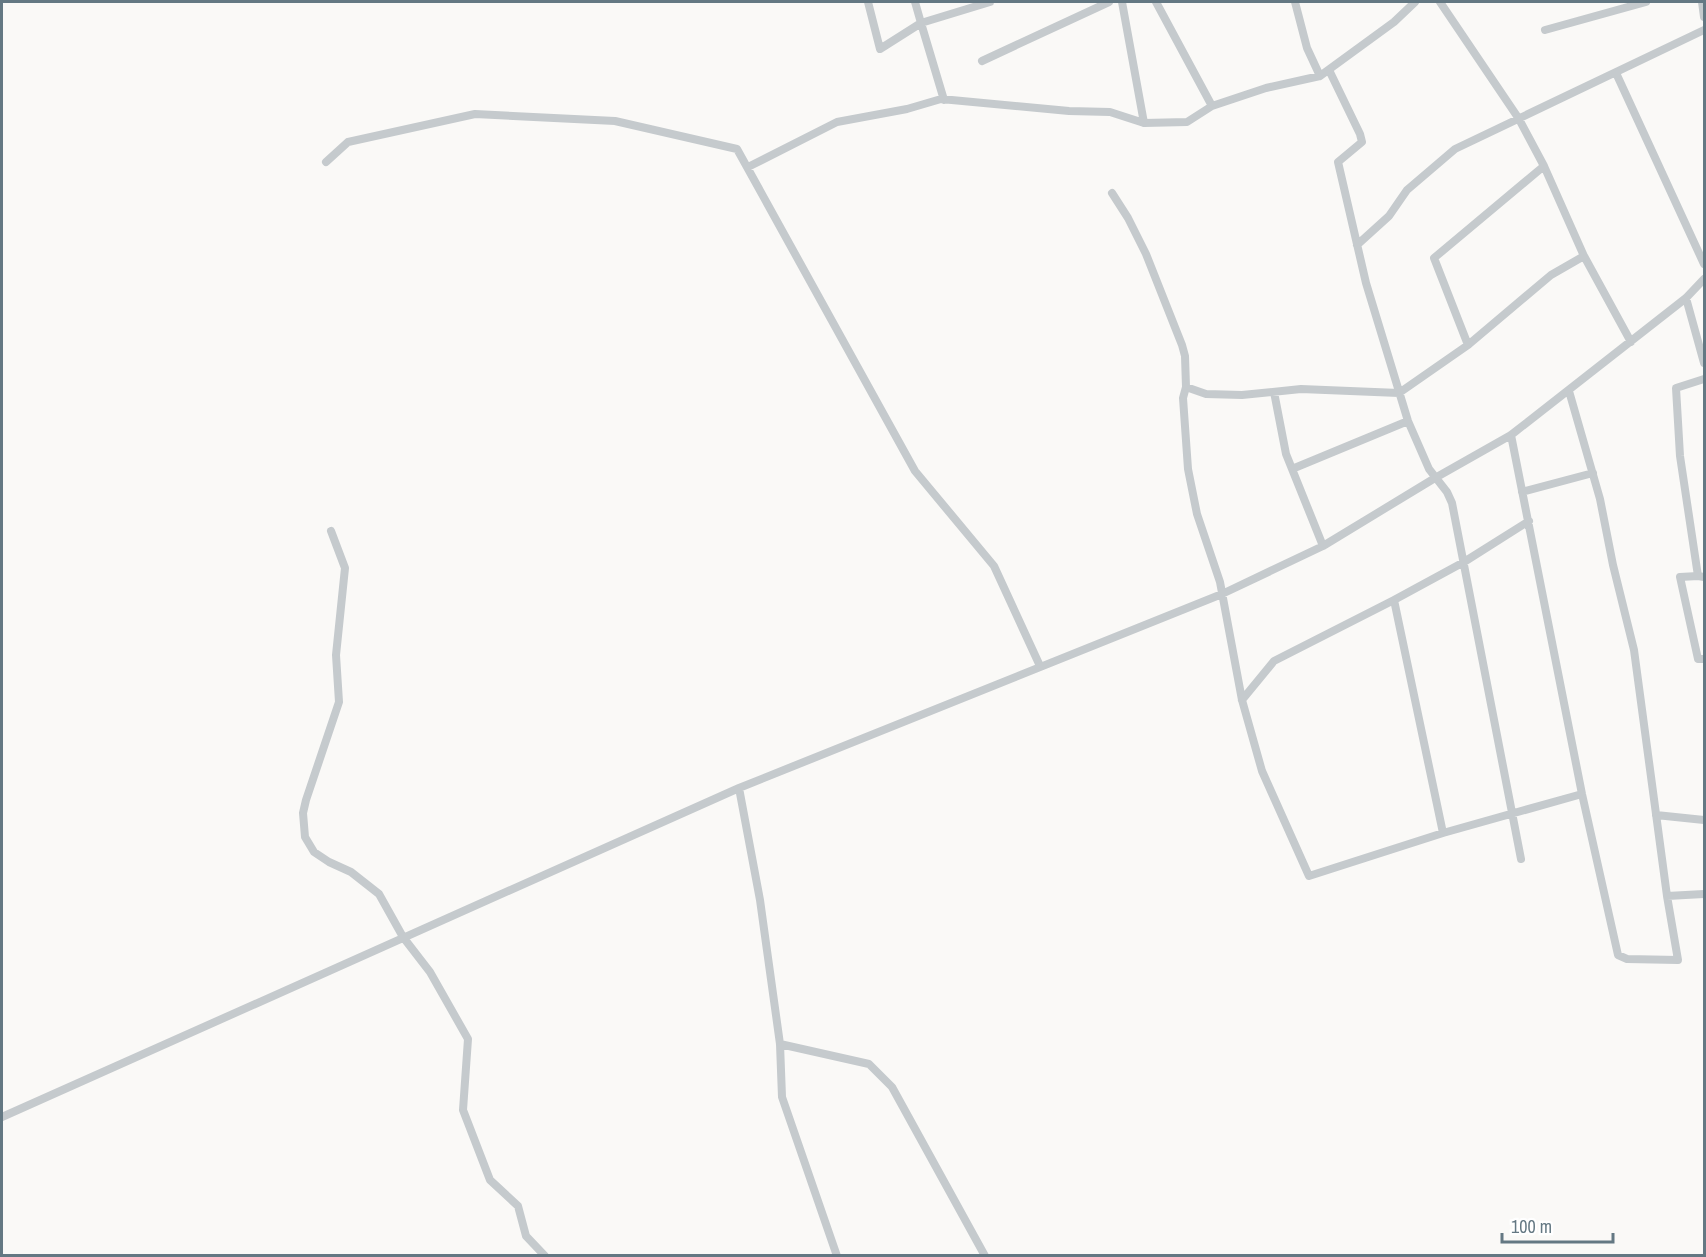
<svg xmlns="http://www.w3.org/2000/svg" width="1706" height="1257" font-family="'Archivo Narrow',sans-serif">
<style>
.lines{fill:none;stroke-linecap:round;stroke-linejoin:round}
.minor{stroke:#c5cacd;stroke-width:8}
</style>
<rect width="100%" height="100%" fill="#faf9f7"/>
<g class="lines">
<path class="minor" d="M 868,2 L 880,49 L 921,23 L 944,100
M 915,2 L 921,23 L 990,2
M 1122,2 L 1144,123
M 1156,2 L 1212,106
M 1295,2 L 1307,48 L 1320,76
M 1440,2 L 1519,119 L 1544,166
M 1702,2 L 1704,17
M 1545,30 L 1646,2
M 982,61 L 1109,2
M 1329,70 L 1360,134 L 1362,142 L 1338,162 L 1366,283 L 1408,421 L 1429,469 L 1447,492 L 1452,503 L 1521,859
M 1616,73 L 1704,264
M 326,162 L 348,142 L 475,114 L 615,121 L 737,149 L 915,471 L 994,566 L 1040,666
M 748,167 L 837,122 L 907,109 L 941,99 L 1069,111 L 1110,112 L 1144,123 L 1187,122 L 1212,106 L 1266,88 L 1320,76 L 1394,22 L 1415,2
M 1112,193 L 1128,218 L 1146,254 L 1182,345 L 1185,356 L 1186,387 L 1183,398 L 1188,469 L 1197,514 L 1220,582 L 1242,700 L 1262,771 L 1309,876 L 1443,833
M 1357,245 L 1389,216 L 1407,190 L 1455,149 L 1704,30
M 1686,298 L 1704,363
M 1468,345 L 1434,258 L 1544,166 L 1584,256
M 1704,379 L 1676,388 L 1680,456 L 1698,576 L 1704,577
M 1186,387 L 1206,394 L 1242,395 L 1301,389 L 1399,393 L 1468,345 L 1551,275 L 1584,256 L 1631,342
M 1274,392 L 1286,454 L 1323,546
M 1511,435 L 1582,794 L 1618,955 L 1627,959 L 1678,960 L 1667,896 L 1634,650 L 1613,565 L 1600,499 L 1569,391
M 1292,469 L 1408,421
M 1522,492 L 1593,473
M 1529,521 L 1464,562 L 1394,600 L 1443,833 L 1582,794
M 331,531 L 345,568 L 336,655 L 339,702 L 306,800 L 303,813 L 305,837 L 314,852 L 329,862 L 351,872 L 379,894 L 403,937 L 430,972 L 468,1039 L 463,1110 L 490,1180 L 518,1206 L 526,1236 L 545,1256
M 1698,576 L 1680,577 L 1698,659 L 1704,659
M 1242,700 L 1274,661 L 1394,600
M 739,788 L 760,900 L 780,1044 L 782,1097 L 837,1256
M 1656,815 L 1704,820
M 1667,896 L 1704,894
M 780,1044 L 869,1064 L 892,1087 L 985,1256
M 2,1117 L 739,788 L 1222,594 L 1323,546 L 1435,478 L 1511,435 L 1686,298 L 1704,279"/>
</g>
<rect width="1706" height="1257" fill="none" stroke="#647883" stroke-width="6"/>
<path d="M1502 1233v9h111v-9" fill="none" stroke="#647883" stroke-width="3"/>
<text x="1511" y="1233" font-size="18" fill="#647883" stroke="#ffffff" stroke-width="4.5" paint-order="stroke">100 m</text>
</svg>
